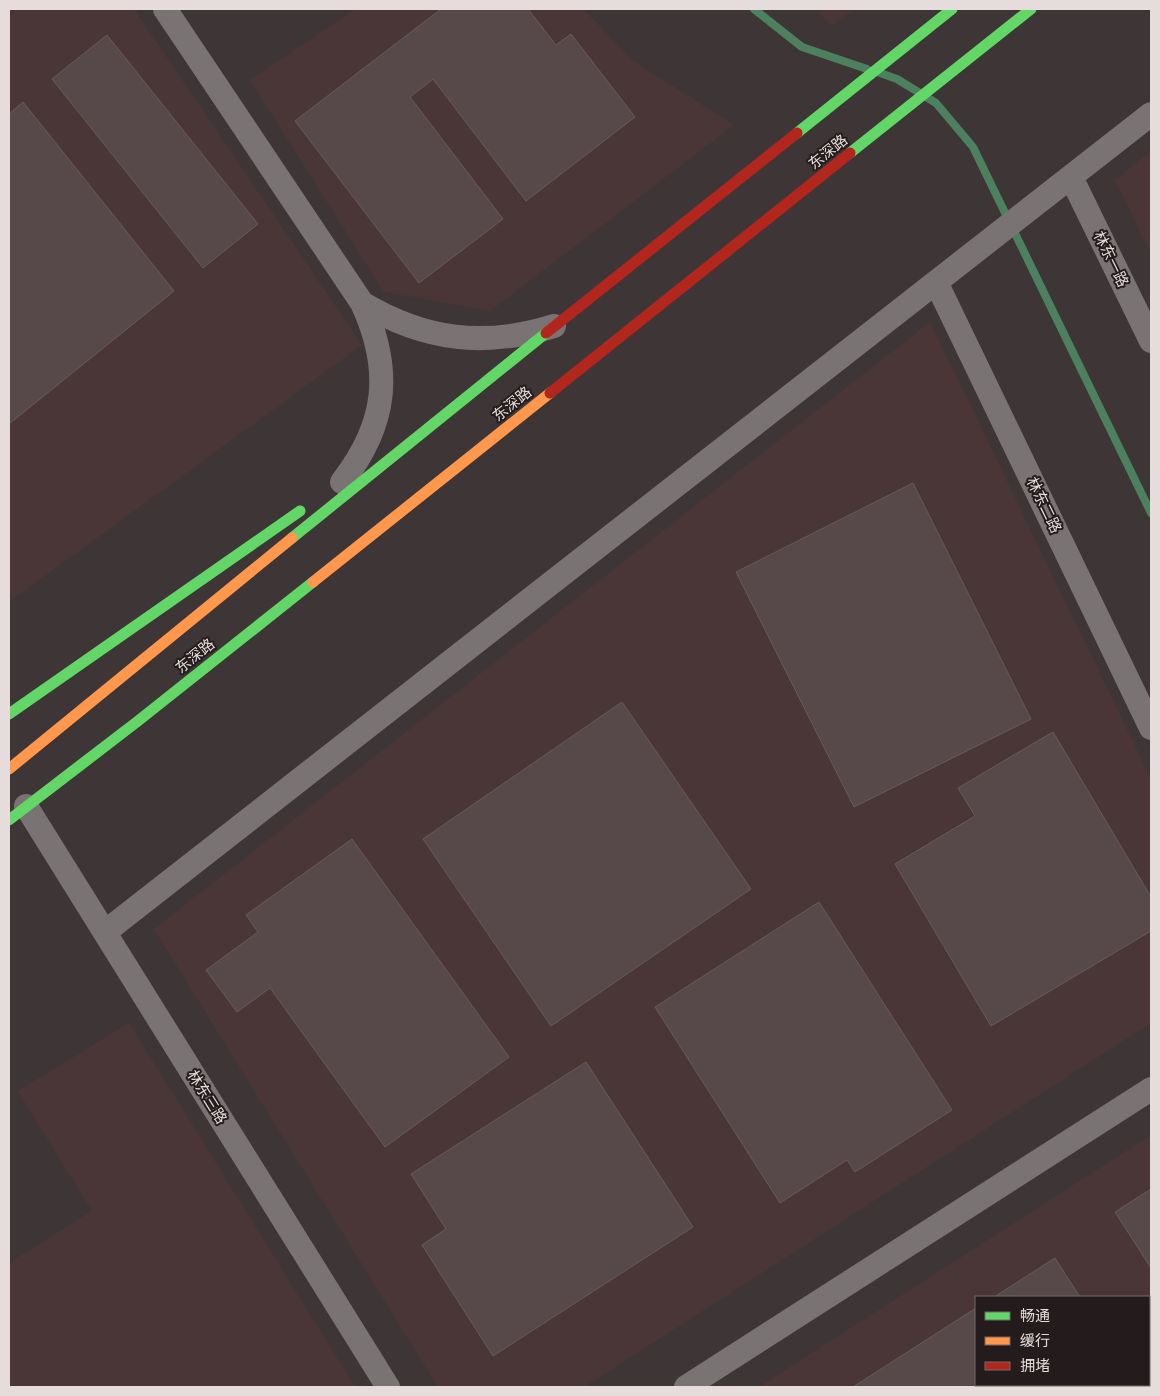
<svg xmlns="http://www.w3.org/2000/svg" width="1160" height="1396" font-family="Rubik,'Noto Sans SC',sans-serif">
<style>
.built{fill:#4b3637;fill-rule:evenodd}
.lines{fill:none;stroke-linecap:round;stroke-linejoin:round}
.stream{stroke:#4d805e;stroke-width:8}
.building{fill:#57484a;stroke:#645c5d}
.street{stroke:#7a7373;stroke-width:24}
.fast{stroke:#63d668;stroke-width:11}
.slow{stroke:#ff974d;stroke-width:11}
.jam{stroke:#b3261e;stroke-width:11}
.labels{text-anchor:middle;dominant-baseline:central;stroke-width:4;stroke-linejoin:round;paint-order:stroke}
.street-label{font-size:15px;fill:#e7dcdc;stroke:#241c1c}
</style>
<rect width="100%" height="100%" fill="#3e3636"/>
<path class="built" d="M 9,9 L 134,9 L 362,345 L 9,602 Z
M 355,9 L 583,9 L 633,61 L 734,125 L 490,311 L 384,292 L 250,80 Z
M 814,9 L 854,9 L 832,26 Z
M 1151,151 L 1151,253 L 1115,180 Z
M 930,322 L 1151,779 L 1151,1023 L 584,1387 L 438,1387 L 154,929 Z
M 129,1023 L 355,1387 L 9,1387 L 9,1263 L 92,1211 L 18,1091 Z
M 1151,1135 L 1151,1387 L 759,1387 ZM 976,1297 L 1149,1297 L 1149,1385 L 976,1385 Z"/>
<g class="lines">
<path class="stream" d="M 754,9 L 802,47 L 867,69
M 880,73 L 897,79 L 936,103 L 973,147 L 1151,513"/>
</g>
<path class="building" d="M 441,9 L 528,9 L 556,45 L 571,34 L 635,117 L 526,201 L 433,79 L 410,97 L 503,219 L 419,283 L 295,121 Z
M 107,35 L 258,224 L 203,268 L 52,79 Z
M 23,102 L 174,291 L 9,424 L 9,114 Z
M 913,483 L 1031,719 L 854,807 L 736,572 Z
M 622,702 L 751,889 L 551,1026 L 423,839 Z
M 1053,732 L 1151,897 L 1151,931 L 991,1026 L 895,864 L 975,816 L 958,788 Z
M 352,839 L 509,1057 L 385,1147 L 270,988 L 237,1012 L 206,970 L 258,932 L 246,915 Z
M 819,902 L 952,1110 L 855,1172 L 847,1160 L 780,1203 L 655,1007 Z
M 586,1062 L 693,1227 L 493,1356 L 422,1245 L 446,1229 L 411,1174 Z
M 1151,1189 L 1151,1268 L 1115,1212 Z
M 1055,1258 L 1080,1297 L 994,1297 Z
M 976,1308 L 976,1385 L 1136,1385 L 1138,1387 L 853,1387 Z"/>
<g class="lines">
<path class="street" d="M 165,9 L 362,303 C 393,370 387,424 342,482
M 1071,177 L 1151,341
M 936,282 L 1151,728
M 362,303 C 424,340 484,348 554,326
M 26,806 L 388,1387
M 105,932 L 1151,114
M 686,1387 L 1151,1089"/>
<path class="fast" d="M 797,133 L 952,9
M 850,153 L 1031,9
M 292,538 L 546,333
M 9,714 L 300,511
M 9,820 L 138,721 L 313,582"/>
<path class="slow" d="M 313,582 L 550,393
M 9,769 L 292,538"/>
<path class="jam" d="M 546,333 L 797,133
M 550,393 L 850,153"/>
</g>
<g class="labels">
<g class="street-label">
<text transform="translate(828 152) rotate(-39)">东深路</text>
<text transform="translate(1111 259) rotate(64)">林东一路</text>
<text transform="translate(512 404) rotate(-39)">东深路</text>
<text transform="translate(1044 505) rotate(64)">林东二路</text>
<text transform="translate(195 656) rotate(-39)">东深路</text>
<text transform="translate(207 1097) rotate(58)">林东三路</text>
</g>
</g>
<rect width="1160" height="1396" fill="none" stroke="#e7dcdc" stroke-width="20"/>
<rect x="975" y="1296" width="175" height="90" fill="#241c1c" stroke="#726969"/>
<rect x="985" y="1312" width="25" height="8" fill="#63d668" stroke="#726969"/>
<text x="1020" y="1321" font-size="15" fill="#e7dcdc">畅通</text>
<rect x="985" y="1337" width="25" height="8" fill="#ff974d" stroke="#726969"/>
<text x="1020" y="1346" font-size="15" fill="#e7dcdc">缓行</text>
<rect x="985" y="1362" width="25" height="8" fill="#b3261e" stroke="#726969"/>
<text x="1020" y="1371" font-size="15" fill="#e7dcdc">拥堵</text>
</svg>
